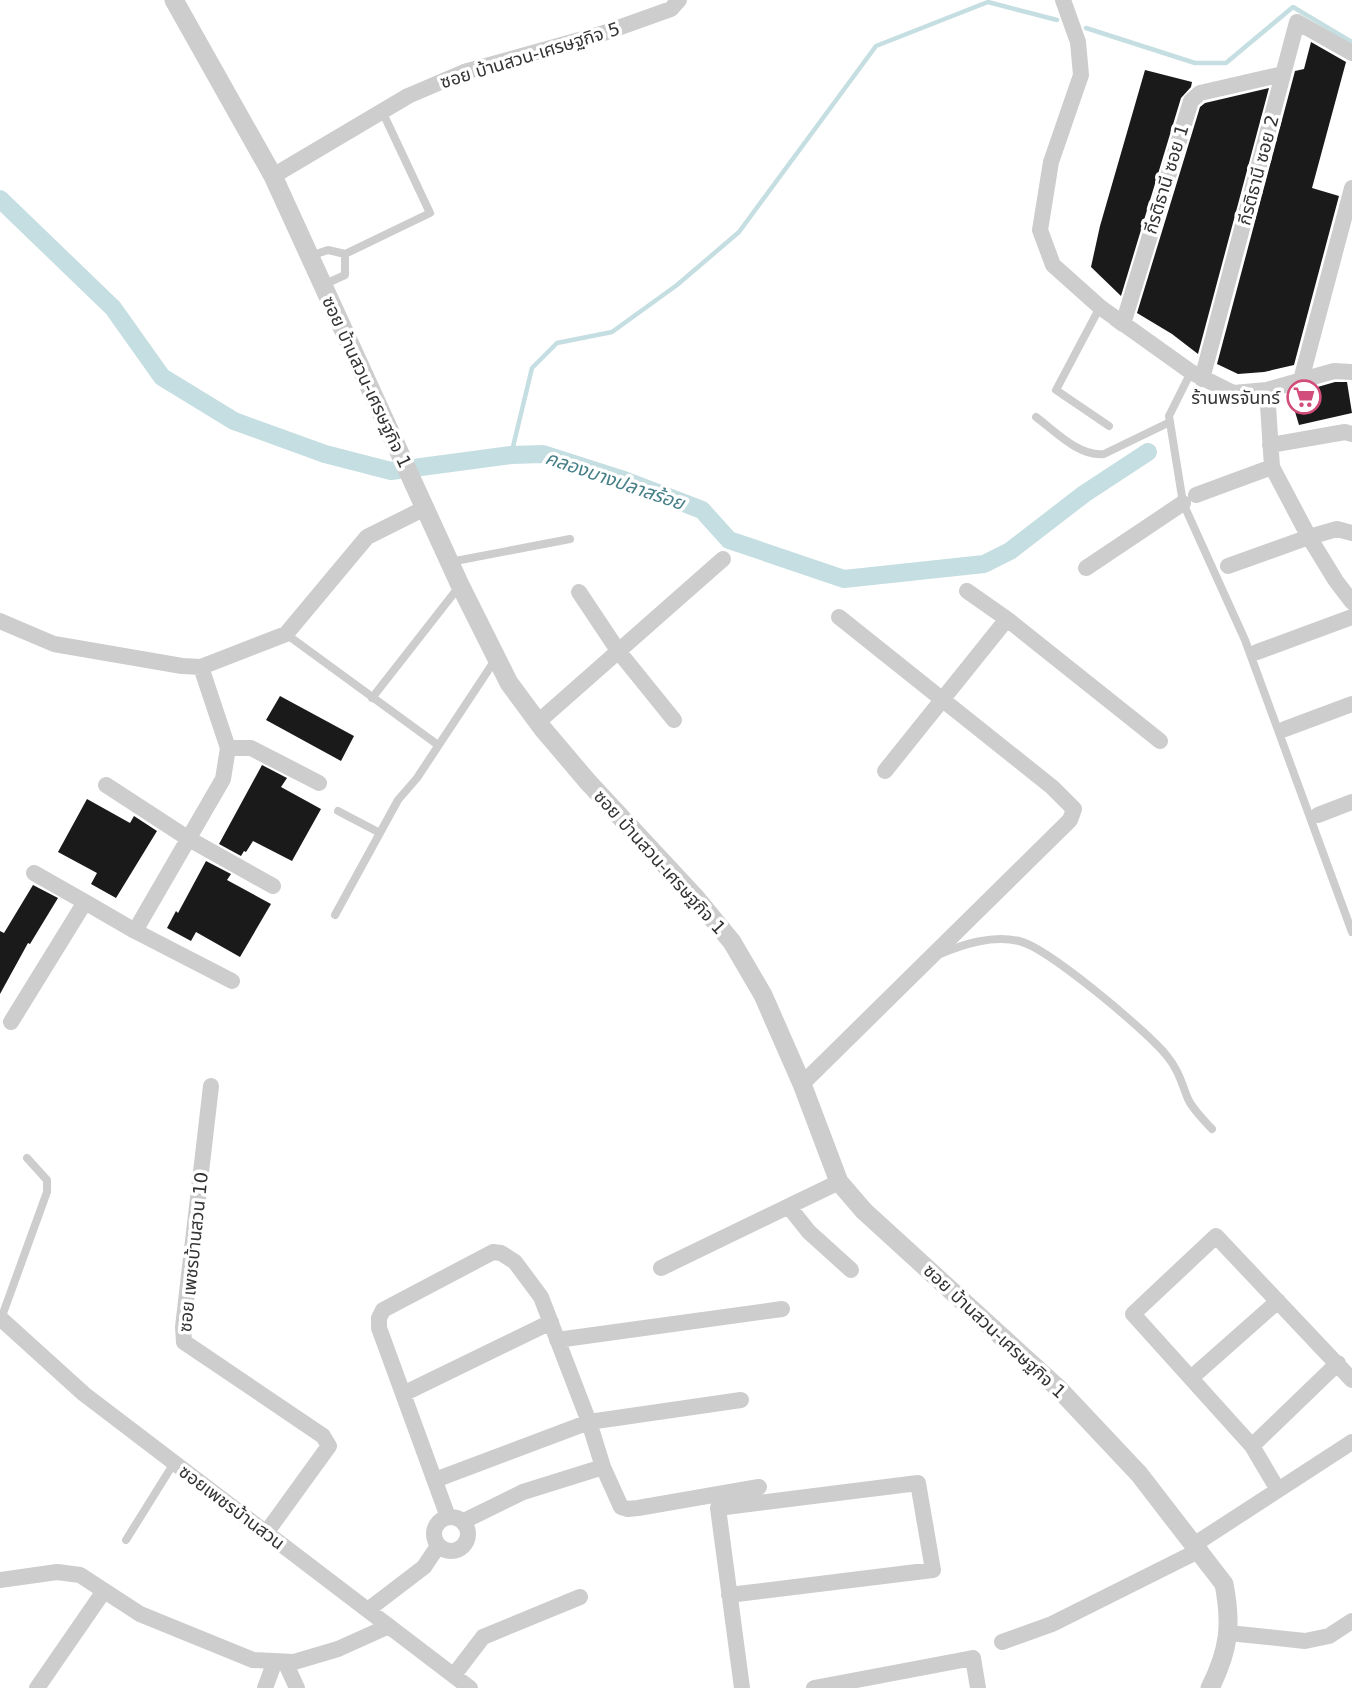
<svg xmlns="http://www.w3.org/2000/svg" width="1352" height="1688" font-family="'DejaVu Sans','Noto Sans Thai',sans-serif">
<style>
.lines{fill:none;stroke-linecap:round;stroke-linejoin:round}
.stream{stroke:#c5dee1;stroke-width:4.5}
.canal{stroke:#c5dee1;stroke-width:18}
.building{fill:#1a1a1a}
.service{stroke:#cdcdcd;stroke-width:8}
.minor{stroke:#cdcdcd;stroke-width:16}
.tertiary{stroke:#cdcdcd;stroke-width:19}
.labels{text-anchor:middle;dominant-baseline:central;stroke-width:7;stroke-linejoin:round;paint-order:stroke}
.street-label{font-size:18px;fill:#333;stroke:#fff}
.poi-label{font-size:18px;fill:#333;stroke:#fff;text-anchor:end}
.water-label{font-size:19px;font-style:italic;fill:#467f87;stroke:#fff}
</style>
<rect width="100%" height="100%" fill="#fff"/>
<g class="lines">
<path class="stream" d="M 1086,28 L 1195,63 L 1226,63 L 1293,7 L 1352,42
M 511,455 L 532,368 L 557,343 L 612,332 L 677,285 L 739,232 L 876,46 L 988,2 L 1057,20"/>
<path class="canal" d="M 0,199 L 113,308 L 162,377 L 234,421 L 325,454 L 391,471 L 511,455 L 543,454 L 621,479 L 702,510 L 729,540 L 844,579 L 984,564 L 1010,551 L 1084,494 L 1148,452"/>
</g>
<path class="building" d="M 1311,42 L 1346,62 L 1312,188 L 1339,196 L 1294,365 L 1264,372 L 1238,374 L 1217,364 L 1295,71 L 1304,69 Z
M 1145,70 L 1192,82 L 1191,87 L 1181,98 L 1121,296 L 1091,267 L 1100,226 Z
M 1269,88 L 1198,354 L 1172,334 L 1137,313 L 1200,107 L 1205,103 Z
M 1335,382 L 1347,382 L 1352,413 L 1299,425 L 1293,405 L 1293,394 Z
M 280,696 L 354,736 L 341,761 L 266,720 Z
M 262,765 L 287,778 L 281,787 L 321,809 L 292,861 L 253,841 L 246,852 L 244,851 L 241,856 L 219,844 Z
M 87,799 L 130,823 L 134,816 L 157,831 L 116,898 L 91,884 L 97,873 L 58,852 Z
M 206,861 L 231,874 L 227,880 L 271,904 L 240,957 L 196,932 L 191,941 L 167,928 L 176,911 L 178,913 Z
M 33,885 L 58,898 L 30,944 L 28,943 L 0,994 L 0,931 L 4,933 Z"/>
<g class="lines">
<path class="service" d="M 345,254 L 430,213 L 382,111
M 310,256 L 328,250 L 345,254 L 345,275 L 323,285
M 1100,307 L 1056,390 L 1109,426
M 1191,372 L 1169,416 L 1183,503 L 1245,640 L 1352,932
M 1036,417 C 1055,431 1079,457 1104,454 L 1170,422
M 450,562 L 570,539
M 286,634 L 438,745
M 372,698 L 458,588
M 338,811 L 380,833
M 335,915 L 398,800 L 417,778 L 495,660
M 940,954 C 964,944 992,935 1019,941 C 1047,947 1147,1031 1167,1056 C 1178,1069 1182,1084 1188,1099 C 1193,1110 1204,1120 1212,1129
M 1,1319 L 47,1192 L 47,1180 L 27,1158
M 126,1540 L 174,1463"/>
<path class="minor" d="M 1063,0 L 1078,42 L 1081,75 L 1051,162 L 1040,230 L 1053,265 L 1100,307 L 1191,372 L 1233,393 L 1267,390 L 1334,371 L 1352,372
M 273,176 L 408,96 L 464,72 L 601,34 L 671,9 L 679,0
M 1115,318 L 1123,324 L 1191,101 L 1200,93 L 1283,74
M 1202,379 L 1297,22 L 1352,53
M 1301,380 L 1352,188
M 1267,390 L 1272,467 L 1309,537 L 1336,581 L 1352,602
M 1270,445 L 1345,432 L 1352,434
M 1196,495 L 1272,467
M 1228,566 L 1309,537 L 1337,529 L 1352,533
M 1086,568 L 1183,503
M 967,591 L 1007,619 L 1160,741
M 579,592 L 619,652 L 674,720
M 0,621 L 54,644 L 182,666 L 201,667 L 286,634 L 367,537 L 425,508
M 1257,652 L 1352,617
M 201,667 L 228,748 L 251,748 L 319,783
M 538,722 L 723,559
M 1285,729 L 1352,704
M 885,771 L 1007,619
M 106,785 L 189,839 L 273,886
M 1318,815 L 1352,802
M 34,873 L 85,902
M 135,931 L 232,981
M 11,1022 L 85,902 L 135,931 L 223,779 L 228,748
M 802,1084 L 1070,820 L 1074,809 L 1052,787 L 839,617
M 211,1086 L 183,1327 L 184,1342 L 323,1436 L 329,1446 L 266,1533
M 789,1207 L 809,1232 L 851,1270
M 661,1268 L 839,1182
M 0,1318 L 84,1394 L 470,1688
M 557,1340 L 782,1309
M 1191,1378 L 1278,1301
M 403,1394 L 551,1322
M 1252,1446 L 1338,1363
M 435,1480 L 589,1422 L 741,1400
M 1278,1490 L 1252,1446 L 1133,1314 L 1216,1236 L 1352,1380
M434 1534a17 17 0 1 1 34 0a17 17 0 1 1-34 0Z
M 448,1517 L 379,1328 L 379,1318 L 383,1310 L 493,1252 L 501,1253 L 515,1262 L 541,1297 L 589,1422 L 603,1467 L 621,1507 L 628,1509 L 638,1508 L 759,1487
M 464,1521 L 523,1492 L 603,1467
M 1195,1544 L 1352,1442
M 0,1580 L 57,1572 L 80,1575 L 140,1614 L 253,1660 L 294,1662 L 338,1649 L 389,1626
M 729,1595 L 933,1570 L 918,1483 L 718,1508 L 742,1688
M 369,1609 L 424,1567 L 438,1546
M 1229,1633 L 1305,1641 L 1329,1636 L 1352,1621
M 1002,1642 L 1052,1624 L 1200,1550
M 285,1662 L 297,1688
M 454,1675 L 483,1637 L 580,1597
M 37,1688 L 104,1591
M 265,1688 L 275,1661
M 814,1688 L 973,1658 L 978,1688"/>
<path class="tertiary" d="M 174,0 L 273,176 L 460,585 L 509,683 L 543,729 L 588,782 L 696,898 L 732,942 L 763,995 L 802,1084 L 839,1182 L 864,1211 L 1059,1389 L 1139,1474 L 1224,1584 C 1232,1625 1229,1650 1210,1688"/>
</g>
<defs>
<symbol id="supermarket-ring" viewBox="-11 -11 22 22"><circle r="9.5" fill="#fff" stroke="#d24d7b" stroke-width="1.5"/><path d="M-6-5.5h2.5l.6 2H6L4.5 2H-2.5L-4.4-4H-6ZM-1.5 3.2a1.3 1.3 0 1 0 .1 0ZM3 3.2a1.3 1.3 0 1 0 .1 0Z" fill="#d24d7b"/></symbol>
</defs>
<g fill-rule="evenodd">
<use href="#supermarket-ring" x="1285" y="378" width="38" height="38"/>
</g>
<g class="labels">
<g class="street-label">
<text transform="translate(530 55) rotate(-17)">ซอย บ้านสวน-เศรษฐกิจ 5</text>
<text transform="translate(1258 170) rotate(-75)">กีรติธานี ซอย 2</text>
<text transform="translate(1166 179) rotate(-73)">กีรติธานี ซอย 1</text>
<text transform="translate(367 382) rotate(65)">ซอย บ้านสวน-เศรษฐกิจ 1</text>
<text transform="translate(660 862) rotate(48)">ซอย บ้านสวน-เศรษฐกิจ 1</text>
<text transform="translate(193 1252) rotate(-84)">ซอย เพชรบ้านสวน 10</text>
<text transform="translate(995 1331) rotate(43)">ซอย บ้านสวน-เศรษฐกิจ 1</text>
<text transform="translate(232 1507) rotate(37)">ซอยเพชรบ้านสวน</text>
</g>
<g class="poi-label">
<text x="1280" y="397">ร้านพรจันทร์</text>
</g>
<g class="water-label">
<text transform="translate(615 480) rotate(19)">คลองบางปลาสร้อย</text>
</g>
</g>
</svg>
